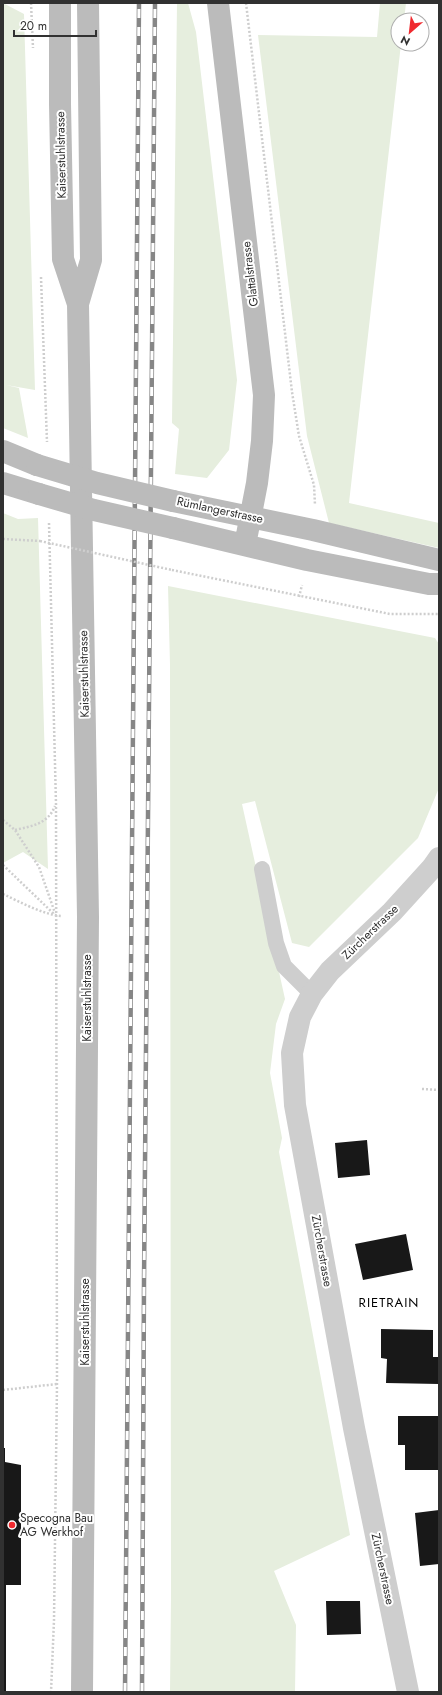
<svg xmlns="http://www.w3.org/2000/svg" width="442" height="1695" font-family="Jost,sans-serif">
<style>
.green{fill:#e6eede}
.building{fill:#181818}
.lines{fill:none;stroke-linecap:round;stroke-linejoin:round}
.path{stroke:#cecece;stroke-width:2.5;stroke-dasharray:2 2;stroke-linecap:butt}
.lane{stroke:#cecece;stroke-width:16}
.street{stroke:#cecece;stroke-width:22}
.secondary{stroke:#bbb;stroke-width:22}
.rail-casing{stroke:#868686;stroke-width:4.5}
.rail{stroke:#fff;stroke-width:3;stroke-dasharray:9;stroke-linecap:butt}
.path-bridge{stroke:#cecece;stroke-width:2.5;stroke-dasharray:2 2;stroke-linecap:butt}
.secondary-bridge{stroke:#bbb;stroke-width:22}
.poi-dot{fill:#f02a2f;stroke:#fff;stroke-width:1.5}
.labels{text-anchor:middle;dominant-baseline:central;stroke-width:4;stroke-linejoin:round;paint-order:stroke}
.street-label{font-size:12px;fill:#313131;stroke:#fff}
.poi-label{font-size:12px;fill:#313131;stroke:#fff;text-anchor:start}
.neighbourhood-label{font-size:13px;letter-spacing:1px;fill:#000;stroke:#fff}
</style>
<rect width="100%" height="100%" fill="#fff"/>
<path class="green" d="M 3,3 L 24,14 L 35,390 L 6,385 L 19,388 L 28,438 L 3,428 Z
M 177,3 L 188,3 L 196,32 L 237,380 L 229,450 L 207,478 L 175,474 L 179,429 L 172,423 Z
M 380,3 L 406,3 L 404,20 L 398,20 L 398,44 L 401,44 L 349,503 L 439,523 L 439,548 L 329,523 L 307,436 L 258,35 L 377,37 Z
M 3,513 L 18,519 L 38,518 L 48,869 L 23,852 L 3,863 Z
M 168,586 L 435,638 L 439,644 L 439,788 L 418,838 L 309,947 L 292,943 L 255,801 L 242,804 L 285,999 L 276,1024 L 270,1073 L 282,1138 L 279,1152 L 350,1535 L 274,1571 L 296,1625 L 295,1692 L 170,1692 L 171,1598 L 170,665 Z"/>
<path class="building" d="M 367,1140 L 370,1175 L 338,1178 L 335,1143 Z
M 406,1234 L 413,1270 L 363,1280 L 355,1244 Z
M 381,1329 L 433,1330 L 433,1357 L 439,1357 L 439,1384 L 386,1383 L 387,1359 L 381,1358 Z
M 398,1416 L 439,1416 L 439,1470 L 405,1470 L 405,1445 L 398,1445 Z
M 3,1448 L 5,1448 L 5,1462 L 21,1465 L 21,1585 L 6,1585 L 6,1692 L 3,1692 Z
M 439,1510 L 439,1564 L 420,1566 L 415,1513 Z
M 326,1601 L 360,1601 L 361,1634 L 327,1635 Z"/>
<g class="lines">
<path class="path" d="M 31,3 L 33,48
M 246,3 L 292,392 L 299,436 L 314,485 L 315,505
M 41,277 L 47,442
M 49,523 L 56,804 L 57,1384 L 54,1620 L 51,1692
M 3,539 L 40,541
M 172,570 L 390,614 L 439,614
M 299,597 L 302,585
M 3,820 L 15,830 L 39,867 L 55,913
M 15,830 C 32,826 48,824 55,806
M 3,865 L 54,914
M 3,894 C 20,902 44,915 62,916
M 422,1089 L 439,1090
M 3,1390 L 57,1384"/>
<path class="lane" d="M 262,869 L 276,943 L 284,966 L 312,994"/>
<path class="street" d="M 408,1692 L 354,1428 L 295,1105 L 292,1053 L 300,1017 L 312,994 L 330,971 L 392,912 L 432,868 L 439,858"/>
<path class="secondary" d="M 60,3 L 60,104 L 63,259 L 78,304 L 88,917 L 82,1692
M 218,3 L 264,395 L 262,441 L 257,483 L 245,545
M 78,304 L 91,260 L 88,3
M 3,451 L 37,465
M 3,483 L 39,494
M 173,501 L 313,530 L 439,560
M 173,528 L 307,560 L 429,584 L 439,584"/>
<defs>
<path id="rail" d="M 125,1692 L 139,3
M 142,1692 L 144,1282 L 155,3"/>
</defs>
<use href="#rail" class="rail-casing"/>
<use href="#rail" class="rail"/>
<path class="path-bridge" d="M 40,541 L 172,570"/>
<path class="secondary-bridge" d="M 37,465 L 97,483 L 173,501
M 39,494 L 94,510 L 173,528"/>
</g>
<circle class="poi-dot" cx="12" cy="1525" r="4"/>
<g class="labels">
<g class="street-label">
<text transform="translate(61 155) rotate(-91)">Kaiserstuhlstrasse</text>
<text transform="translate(250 274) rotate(-97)">Glattalstrasse</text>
<text transform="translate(220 510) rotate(12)">Rümlangerstrasse</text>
<text transform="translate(84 674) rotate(-91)">Kaiserstuhlstrasse</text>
<text transform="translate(370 932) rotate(-44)">Zürcherstrasse</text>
<text transform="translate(87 998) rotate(-90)">Kaiserstuhlstrasse</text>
<text transform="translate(322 1251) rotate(80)">Zürcherstrasse</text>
<text transform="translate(85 1322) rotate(-90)">Kaiserstuhlstrasse</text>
<text transform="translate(383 1569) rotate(78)">Zürcherstrasse</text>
</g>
<g class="poi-label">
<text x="20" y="1518">Specogna Bau<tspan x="20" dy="14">AG Werkhof</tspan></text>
</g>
<g class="neighbourhood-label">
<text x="389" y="1302">RIETRAIN</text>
</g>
</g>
<rect width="442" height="1695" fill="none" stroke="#313131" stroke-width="8"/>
<g transform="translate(410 32) rotate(208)"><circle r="19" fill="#ffffff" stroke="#adadad"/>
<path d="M0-3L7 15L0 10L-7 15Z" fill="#f02a2f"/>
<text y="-6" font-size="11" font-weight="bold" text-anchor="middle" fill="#313131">N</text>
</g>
<path d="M14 30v6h82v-6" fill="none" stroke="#313131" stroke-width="2"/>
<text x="20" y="30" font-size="12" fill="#313131" stroke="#ffffff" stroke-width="3" paint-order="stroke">20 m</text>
</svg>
